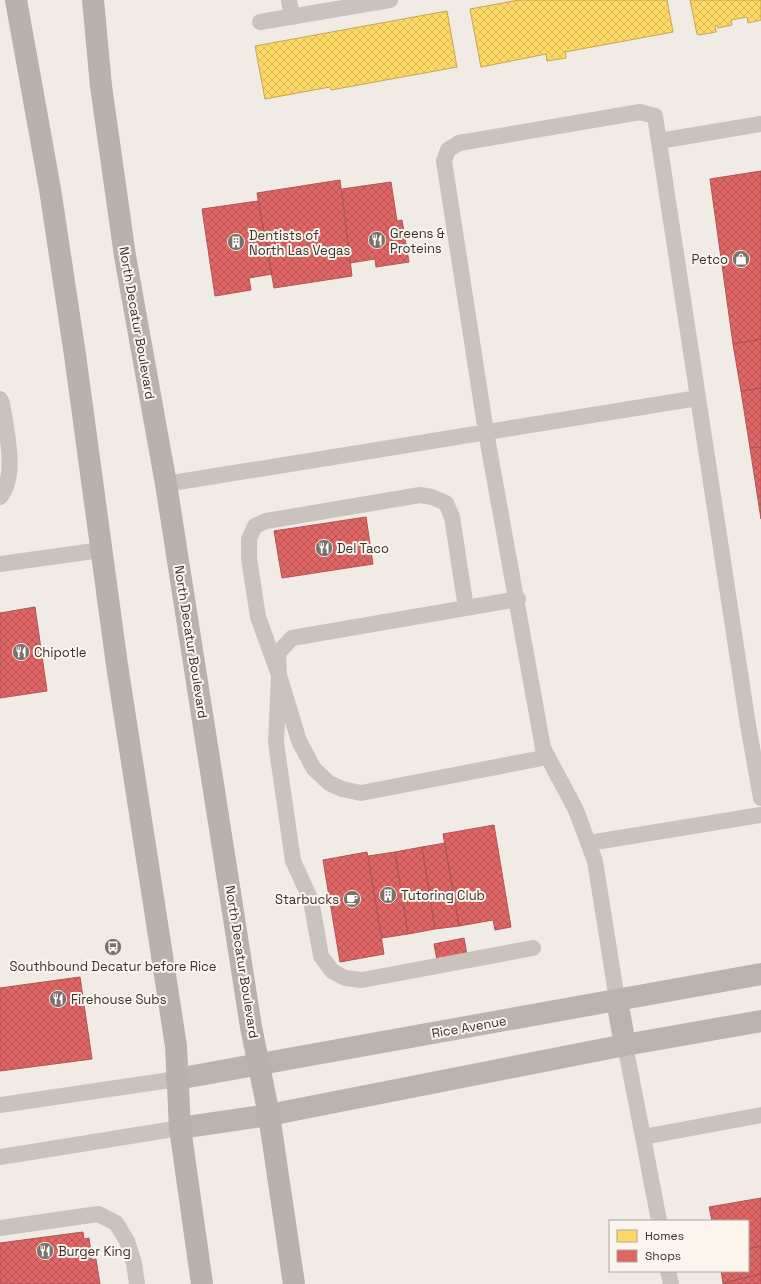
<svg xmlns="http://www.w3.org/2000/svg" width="761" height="1284" font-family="'Space Grotesk',sans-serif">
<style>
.homes{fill:url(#homes-cross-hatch);stroke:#c4a654}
.shops{fill:url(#shops-cross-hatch);stroke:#ae5654}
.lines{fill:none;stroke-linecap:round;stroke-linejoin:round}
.lane{stroke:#c9c3be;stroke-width:16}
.secondary{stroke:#bab3ae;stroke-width:22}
.primary{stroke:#b8b1ad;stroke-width:22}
.labels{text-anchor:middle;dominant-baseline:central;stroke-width:4;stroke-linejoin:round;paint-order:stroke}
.poi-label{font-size:13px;fill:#3b302b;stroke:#fbf5ee;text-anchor:start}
.street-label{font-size:13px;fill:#3b302b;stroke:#fbf5ee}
</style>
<defs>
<pattern id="homes-cross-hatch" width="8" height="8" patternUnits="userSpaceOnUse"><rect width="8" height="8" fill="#ffd966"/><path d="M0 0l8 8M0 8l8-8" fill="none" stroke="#dbbb59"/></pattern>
<pattern id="shops-cross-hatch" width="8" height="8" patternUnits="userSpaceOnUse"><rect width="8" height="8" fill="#e06666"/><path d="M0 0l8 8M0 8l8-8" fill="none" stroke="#b75454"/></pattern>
</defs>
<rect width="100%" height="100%" fill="#f0ebe5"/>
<path class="homes" d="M 519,0 L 667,0 L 673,32 L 565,52 L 566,58 L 547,61 L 546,54 L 481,67 L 470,9 Z
M 690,0 L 761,0 L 761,20 L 748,23 L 747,17 L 731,20 L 732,25 L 718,28 L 717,25 L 715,26 L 716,32 L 699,35 L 697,34 Z
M 447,11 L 457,67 L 331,90 L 330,87 L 265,99 L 255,46 Z"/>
<path class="shops" d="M 761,171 L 761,339 L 733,344 L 710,179 Z
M 340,180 L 352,276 L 274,288 L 257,193 Z
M 391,182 L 397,221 L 402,220 L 409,262 L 376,267 L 375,259 L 350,263 L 342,189 Z
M 258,201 L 272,274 L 249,278 L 251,290 L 215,296 L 202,209 Z
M 761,339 L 761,388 L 741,391 L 733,344 Z
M 761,388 L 761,447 L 750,448 L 741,391 Z
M 761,447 L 761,519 L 750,448 Z
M 366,517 L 373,564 L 282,578 L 274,531 Z
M 35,607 L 47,691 L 0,698 L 0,613 Z
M 494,825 L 511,927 L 495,930 L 493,920 L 459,926 L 443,834 Z
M 445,843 L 459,926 L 435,929 L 422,847 Z
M 422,847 L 435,929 L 408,934 L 395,852 Z
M 367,852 L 384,954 L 340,962 L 323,860 Z
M 395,852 L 408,934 L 382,938 L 368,856 Z
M 464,938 L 467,955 L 437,960 L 434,944 Z
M 80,977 L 92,1059 L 0,1071 L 0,988 Z
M 761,1198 L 761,1246 L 748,1249 L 748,1221 L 712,1221 L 709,1207 Z
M 83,1232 L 84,1239 L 89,1238 L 92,1260 L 96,1259 L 100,1284 L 0,1284 L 0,1243 Z
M 761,1246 L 761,1274 L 723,1283 L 721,1271 L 748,1271 L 748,1249 Z
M 761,1274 L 761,1284 L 723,1284 L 723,1283 Z"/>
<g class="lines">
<path class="lane" d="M 289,0 L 292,17
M 260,22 L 390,0
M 659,141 L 761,124
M 0,399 L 2,403 C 6,430 18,476 0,497
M 166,484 L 698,398
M 0,564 L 101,550
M 518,599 L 292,638 L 278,653 L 279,675 L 276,743 L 293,861 L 311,900 L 321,956 L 332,971 L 345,978 L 362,980 L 533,948
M 466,608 L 452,517 L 446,503 L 432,497 L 420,495 L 266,521 L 255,526 L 249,539 L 249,558 L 258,617 L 279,675 L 299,741 L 314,769 L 329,783 L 342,789 L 361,793 L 548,757
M 589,843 L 761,815
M 617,1000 L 595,861 L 576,810 L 543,748 L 486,432 L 444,161 L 448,150 L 459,143 L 640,112 L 655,116 L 748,725 L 761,798
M 625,1045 L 643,1137
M 0,1105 L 177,1079
M 0,1157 L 180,1128
M 659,1221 L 643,1137 L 761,1115
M 0,1228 L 98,1214 L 116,1223 L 127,1241 L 134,1263 L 137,1284
M 668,1271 L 671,1284"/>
<path class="secondary" d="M 617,1000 L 625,1045
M 177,1079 L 761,974
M 180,1128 L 269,1115 L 625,1045 L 761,1021"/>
<path class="primary" d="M 16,0 L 50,189 L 75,355 L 117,665 L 176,1046 L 180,1128 L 202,1284
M 93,0 L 101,86 L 125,256 L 166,484 L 251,1027 L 269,1115 L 294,1284"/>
</g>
<defs>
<symbol id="restaurant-disc" viewBox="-11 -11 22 22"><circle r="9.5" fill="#7a716c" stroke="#fbf5ee"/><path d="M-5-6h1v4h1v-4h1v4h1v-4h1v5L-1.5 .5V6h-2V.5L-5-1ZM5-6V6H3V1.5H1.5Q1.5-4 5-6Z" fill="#fff"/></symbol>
<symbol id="building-disc" viewBox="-11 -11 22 22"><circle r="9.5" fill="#7a716c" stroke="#fbf5ee"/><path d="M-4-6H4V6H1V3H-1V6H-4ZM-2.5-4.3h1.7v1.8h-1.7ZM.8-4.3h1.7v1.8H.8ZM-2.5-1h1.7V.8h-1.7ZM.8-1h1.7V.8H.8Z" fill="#fff"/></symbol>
<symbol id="shop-disc" viewBox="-11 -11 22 22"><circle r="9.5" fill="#7a716c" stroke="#fbf5ee"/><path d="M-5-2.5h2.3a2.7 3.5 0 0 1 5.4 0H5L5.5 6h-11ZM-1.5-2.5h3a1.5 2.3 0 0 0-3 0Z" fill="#fff"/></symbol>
<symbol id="cafe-disc" viewBox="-11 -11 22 22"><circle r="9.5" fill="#7a716c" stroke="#fbf5ee"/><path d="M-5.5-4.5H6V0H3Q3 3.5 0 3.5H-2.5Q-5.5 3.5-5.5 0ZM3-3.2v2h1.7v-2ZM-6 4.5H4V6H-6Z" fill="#fff"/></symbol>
<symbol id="bus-disc" viewBox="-11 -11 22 22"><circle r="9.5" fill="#7a716c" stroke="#fbf5ee"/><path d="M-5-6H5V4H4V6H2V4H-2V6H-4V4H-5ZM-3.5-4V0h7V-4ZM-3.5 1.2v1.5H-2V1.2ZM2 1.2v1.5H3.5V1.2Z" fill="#fff"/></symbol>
</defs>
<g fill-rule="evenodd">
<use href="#restaurant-disc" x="367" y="230" width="20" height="20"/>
<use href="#building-disc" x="226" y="232" width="20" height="20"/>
<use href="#shop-disc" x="731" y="249" width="20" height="20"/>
<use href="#restaurant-disc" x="314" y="538" width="20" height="20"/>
<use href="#restaurant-disc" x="11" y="642" width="20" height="20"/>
<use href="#building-disc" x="378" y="885" width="20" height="20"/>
<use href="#cafe-disc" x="342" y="889" width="20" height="20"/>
<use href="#bus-disc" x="103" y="937" width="20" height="20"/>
<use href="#restaurant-disc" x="48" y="989" width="20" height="20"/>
<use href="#restaurant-disc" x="35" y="1241" width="20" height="20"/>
</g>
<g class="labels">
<g class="poi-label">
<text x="390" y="233">Greens &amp;<tspan x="390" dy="15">Proteins</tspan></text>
<text x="249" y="235">Dentists of<tspan x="249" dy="15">North Las Vegas</tspan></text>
<text x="728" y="259" text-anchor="end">Petco</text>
<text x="337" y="548">Del Taco</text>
<text x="34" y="652">Chipotle</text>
<text x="401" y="895">Tutoring Club</text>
<text x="339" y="899" text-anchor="end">Starbucks</text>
<text x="113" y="966" text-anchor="middle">Southbound Decatur before Rice</text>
<text x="71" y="999">Firehouse Subs</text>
<text x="58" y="1251">Burger King</text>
</g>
<g class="street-label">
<text transform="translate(137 323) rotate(80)">North Decatur Boulevard</text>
<text transform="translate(191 642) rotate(81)">North Decatur Boulevard</text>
<text transform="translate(242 962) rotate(81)">North Decatur Boulevard</text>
<text transform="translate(469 1027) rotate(-10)">Rice Avenue</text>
</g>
</g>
<rect x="609" y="1220" width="140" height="52" fill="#fbf5ee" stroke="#aea6a0"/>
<rect x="617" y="1230" width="20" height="12" fill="#ffd966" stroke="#aea6a0"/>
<text x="645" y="1240" font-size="12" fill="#3b302b">Homes</text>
<rect x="617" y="1250" width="20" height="12" fill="#e06666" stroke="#aea6a0"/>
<text x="645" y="1260" font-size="12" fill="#3b302b">Shops</text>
</svg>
